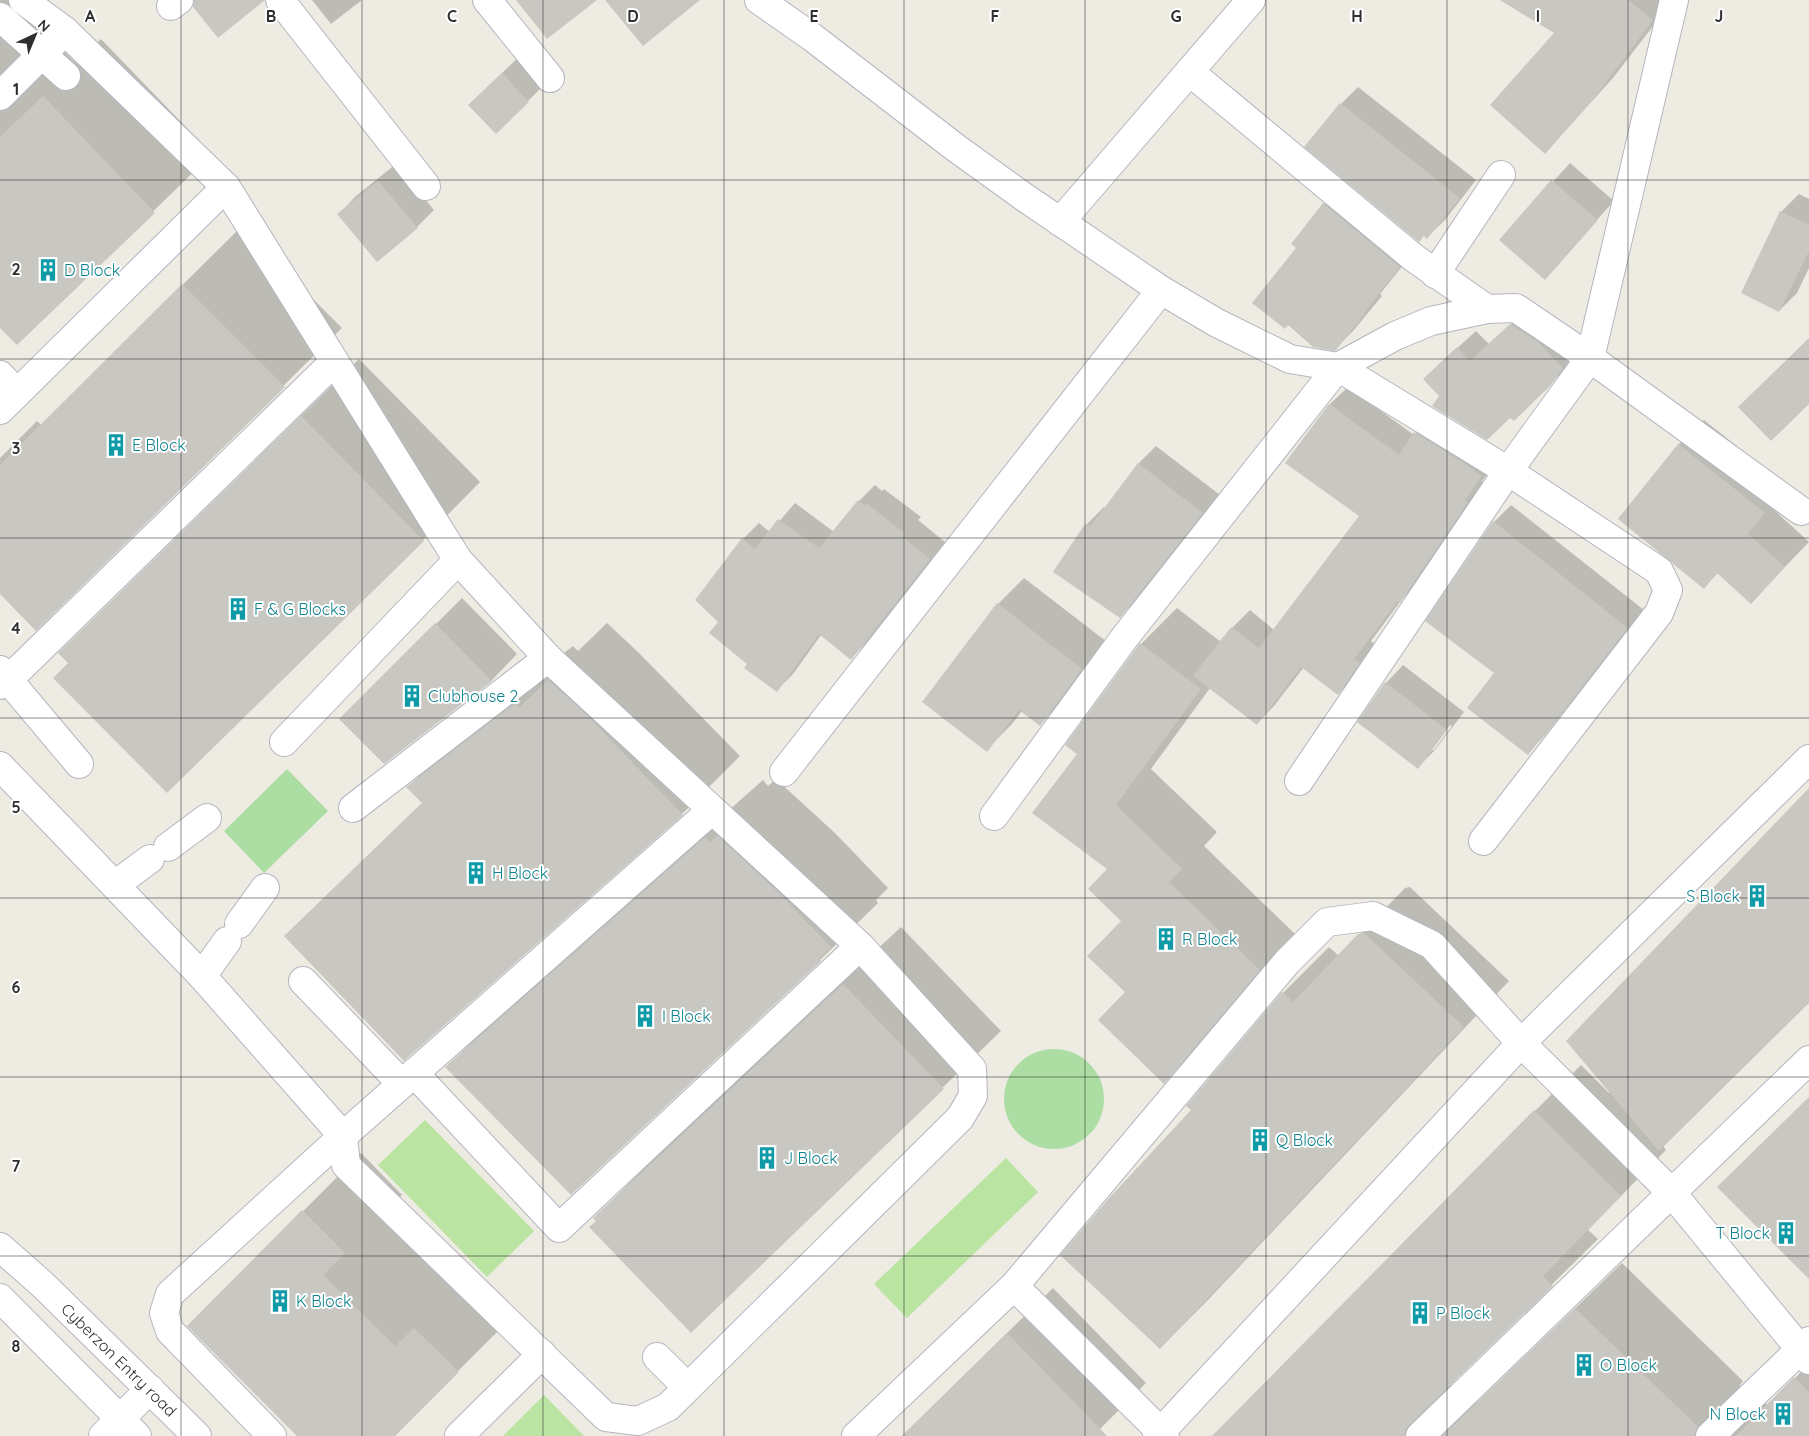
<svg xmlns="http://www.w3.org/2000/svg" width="1809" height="1436" font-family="Quicksand,sans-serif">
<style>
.green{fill:#acdea4}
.pitch{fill:#bae4a1}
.shadow{fill:#0003;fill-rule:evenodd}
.building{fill:#c9c7c1}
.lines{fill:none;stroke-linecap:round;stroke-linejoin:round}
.street-casing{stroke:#b5b5c0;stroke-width:30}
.street{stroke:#fff;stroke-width:28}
.grid{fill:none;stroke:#2e2e2e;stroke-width:1;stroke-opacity:0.55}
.labels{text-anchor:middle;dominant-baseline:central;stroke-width:4;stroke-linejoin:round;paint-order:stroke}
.culture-label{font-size:16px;fill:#0d838f;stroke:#fff;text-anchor:start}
.street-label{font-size:16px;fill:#2e2e2e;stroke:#fff}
.grid-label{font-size:16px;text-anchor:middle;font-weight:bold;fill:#2e2e2e;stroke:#fff;stroke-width:4;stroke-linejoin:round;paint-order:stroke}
</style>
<rect width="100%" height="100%" fill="#edebe2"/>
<path class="green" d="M 287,769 L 328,811 L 264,873 L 224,831 Z
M1004 1099a50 50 0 1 1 100 0a50 50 0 1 1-100 0Z"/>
<path class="pitch" d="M 425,1120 L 534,1231 L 487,1277 L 378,1165 Z
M 1006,1158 L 1038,1192 L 907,1318 L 874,1284 Z
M 544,1395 L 584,1436 L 503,1436 Z"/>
<path class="shadow" d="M 0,0 L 13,0 L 44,31 L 42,41 L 55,54 L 65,52 L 76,63 L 101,39 L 212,154 L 17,344 L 0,326 Z
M 312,0 L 362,0 L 331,24 Z
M 1502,0 L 1668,0 L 1670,4 L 1613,78 L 1545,153 L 1556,33 Z
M 520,56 L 545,84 L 528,101 L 487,87 Z
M 1358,87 L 1476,180 L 1445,220 L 1427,237 L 1341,104 Z
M 1570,163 L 1614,201 L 1545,278 L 1501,239 Z
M 396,164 L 434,210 L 417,227 L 339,214 L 356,196 Z
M 1341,186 L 1417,248 L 1380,294 L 1382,296 L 1353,331 L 1335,349 L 1288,324 L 1298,248 L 1293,244 L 1324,204 Z
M 1799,194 L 1809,199 L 1809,268 L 1797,293 L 1779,311 L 1742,293 L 1781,212 Z
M 241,227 L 342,328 L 36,629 L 0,593 L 0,458 L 37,421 L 41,425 Z
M 1530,307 L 1580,350 L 1569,366 L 1550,384 L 1510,417 L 1440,396 L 1442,362 L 1476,331 L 1489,344 Z
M 359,359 L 480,482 L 423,540 L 70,663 L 118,595 Z
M 1348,387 L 1414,435 L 1433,415 L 1499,458 L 1482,481 L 1485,484 L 1418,583 L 1403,598 L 1371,641 L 1376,645 L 1355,676 L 1338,694 L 1304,667 L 1274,706 L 1257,723 L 1210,688 L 1151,769 L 1217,832 L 1204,846 L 1295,934 L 1199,1047 L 1164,1082 L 1079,753 L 1067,745 L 1141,644 L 1177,608 L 1221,642 L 1232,628 L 1250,610 L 1274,630 L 1361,516 L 1287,462 L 1330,404 Z
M 1704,420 L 1789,488 L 1772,508 L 1809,542 L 1751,602 L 1718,573 L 1704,587 L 1619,518 L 1679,444 Z
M 1156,446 L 1220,495 L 1137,599 L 1120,617 L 1086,525 L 1104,507 L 1105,508 L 1138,464 Z
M 875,485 L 882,491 L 884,489 L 921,517 L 918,520 L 945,542 L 867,642 L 851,658 L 821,635 L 793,674 L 777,690 L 749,664 L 720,621 L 743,539 L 759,523 L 770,532 L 795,503 L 834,532 L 859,501 Z
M 1511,505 L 1644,610 L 1545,735 L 1528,753 L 1494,522 Z
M 1024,578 L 1107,642 L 1066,698 L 1040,724 L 1022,711 L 1012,724 L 986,750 L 998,604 Z
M 462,598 L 517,654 L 492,680 L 384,763 L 341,719 Z
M 607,623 L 639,653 L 740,756 L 682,814 L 404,1059 L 285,936 L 423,802 L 408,787 L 466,729 L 573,646 L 578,651 Z
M 1403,665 L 1464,712 L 1435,750 L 1418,767 L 1386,683 ZM 1450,725 L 1452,726 L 1434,750 L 1431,750 Z
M 776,779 L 836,834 L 888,888 L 876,900 L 878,903 L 820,960 L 447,1067 L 504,1009 L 763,780 L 768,786 Z
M 1809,790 L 1809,1001 L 1663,1146 L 1666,1150 L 1588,1230 L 1598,1239 L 1451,1384 L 1450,1393 L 1470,1406 L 1478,1402 L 1622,1263 L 1743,1381 L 1740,1385 L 1741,1394 L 1760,1406 L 1766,1403 L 1768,1405 L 1809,1364 L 1809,1436 L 1228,1436 L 1535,1111 L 1581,1065 L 1609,1093 L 1610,1092 Z
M 1410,887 L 1509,981 L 1206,1302 L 1160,1348 L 1193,1110 L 1188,1105 L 1283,993 L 1329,947 L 1339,956 L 1405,888 Z
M 901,927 L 1001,1031 L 691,1331 L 595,1218 L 652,1160 Z
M 361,1153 L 402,1195 L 380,1217 L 454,1290 L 473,1271 L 515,1314 L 393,1436 L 299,1436 L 189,1326 Z
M 1053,1288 L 1146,1383 L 1093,1436 L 902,1436 Z"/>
<path class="building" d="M 194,0 L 265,0 L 218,38 L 193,7 Z
M 516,0 L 597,0 L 547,39 Z
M 605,0 L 700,0 L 643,46 Z
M 1500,0 L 1628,0 L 1653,20 L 1595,97 L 1545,154 L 1490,105 L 1554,33 Z
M 502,73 L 529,102 L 496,134 L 468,105 Z
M 43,96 L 155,213 L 17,345 L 0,328 L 0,137 Z
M 1340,103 L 1460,198 L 1427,239 L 1424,236 L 1419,242 L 1304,147 Z
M 1551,180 L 1598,220 L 1545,280 L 1499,240 Z
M 378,181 L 418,228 L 377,262 L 337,214 Z
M 1323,203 L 1400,267 L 1364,313 L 1365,314 L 1335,351 L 1313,347 L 1288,325 L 1285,329 L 1252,303 L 1296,248 L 1291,244 Z
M 1780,211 L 1809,225 L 1809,251 L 1779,312 L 1741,293 Z
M 182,284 L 285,387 L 36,631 L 0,594 L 0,465 Z
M 1510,324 L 1537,341 L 1563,368 L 1551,385 L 1514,421 L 1510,418 L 1487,440 L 1432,406 L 1439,396 L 1423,379 L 1457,347 L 1470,361 Z
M 1809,338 L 1809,404 L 1771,441 L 1738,407 Z
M 1329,404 L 1399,455 L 1414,432 L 1464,463 L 1482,476 L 1465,500 L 1468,502 L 1400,603 L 1398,601 L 1354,659 L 1360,663 L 1338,695 L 1301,667 L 1257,725 L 1193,676 L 1231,627 L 1259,648 L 1359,516 L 1285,463 Z
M 301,416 L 424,541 L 167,793 L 53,678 L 68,663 L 58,653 Z
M 1678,444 L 1765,513 L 1748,534 L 1785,567 L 1751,604 L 1717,573 L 1704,589 L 1618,519 Z
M 1138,463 L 1203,513 L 1120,618 L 1053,572 L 1085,524 L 1090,527 Z
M 858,500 L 865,506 L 867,504 L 906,534 L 903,537 L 930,559 L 851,660 L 819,634 L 777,692 L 744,668 L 747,664 L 709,633 L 718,622 L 695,600 L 742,538 L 755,549 L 778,519 L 819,548 Z
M 1493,521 L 1628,628 L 1528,755 L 1467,708 L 1494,673 L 1425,621 Z
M 997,603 L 1082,669 L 1040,726 L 1019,710 L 987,752 L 922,702 Z
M 435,623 L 492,681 L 384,764 L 339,719 Z
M 1140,643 L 1201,689 L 1116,805 L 1182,869 L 1169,882 L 1260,970 L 1164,1084 L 1098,1020 L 1125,992 L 1087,956 L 1121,921 L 1088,889 L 1107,869 L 1032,813 L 1077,754 L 1065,745 Z
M 548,680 L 582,710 L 683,815 L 404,1061 L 284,936 L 422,803 L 406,787 L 515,703 L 519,708 Z
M 1385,682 L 1447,730 L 1418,769 L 1357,722 Z
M 1809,788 L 1809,1003 L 1659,1151 L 1566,1041 Z
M 717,835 L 778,892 L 831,947 L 819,959 L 821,961 L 571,1195 L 445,1067 L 705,837 L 710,842 Z
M 1364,933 L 1464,1027 L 1160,1349 L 1060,1255 L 1110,1197 L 1191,1110 L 1186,1106 L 1282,992 L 1293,1002 L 1358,934 Z
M 843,984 L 944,1089 L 691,1333 L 589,1227 L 596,1221 L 593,1218 Z
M 1809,1097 L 1809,1279 L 1717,1187 Z
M 1534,1110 L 1621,1196 L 1543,1276 L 1553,1286 L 1409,1425 L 1405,1431 L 1405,1436 L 1212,1436 Z
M 302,1210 L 345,1253 L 323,1275 L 395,1346 L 414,1328 L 459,1372 L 395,1436 L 297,1436 L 187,1326 Z
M 1575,1308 L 1698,1427 L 1695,1436 L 1442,1436 Z
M 1007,1333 L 1107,1436 L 902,1436 Z
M 1794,1377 L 1809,1392 L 1809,1436 L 1736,1436 Z"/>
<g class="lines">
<defs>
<g id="street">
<path d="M 280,0 L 426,186"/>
<path d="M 487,0 L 550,78"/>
<path d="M 759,0 L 812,37 L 956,148 L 1024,197 L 1161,290 L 1217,323 L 1290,359 L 1338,367 L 1508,471 L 1659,571 L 1668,590 L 1659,613 L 1483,841"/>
<path d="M 171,6 L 179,0"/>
<path d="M 0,17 L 66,76"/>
<path d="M 1190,72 L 1414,258 L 1487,309"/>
<path d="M 0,96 L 65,31"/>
<path d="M 1060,222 L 1251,0"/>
<path d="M 1435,274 L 1501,175"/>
<path d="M 0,375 L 17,393"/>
<path d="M 0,410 L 226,187"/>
<path d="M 0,670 L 79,764"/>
<path d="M 0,685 L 8,680 L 334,362"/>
<path d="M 284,742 L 458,560"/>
<path d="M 0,766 L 202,976 L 343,1136 L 346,1165 L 606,1417 L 638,1421 L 668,1407 L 960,1118 L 973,1096 L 972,1069 L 860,946 L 548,658 L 458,560 L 226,187 L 65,31 L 23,0"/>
<path d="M 784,772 L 1161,290"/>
<path d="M 1299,781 L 1508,471 L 1590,358 L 1674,0"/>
<path d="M 353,808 L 548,658"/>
<path d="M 994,816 L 1125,637 L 1338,367 L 1395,336 L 1431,321 L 1487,309 L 1516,308 L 1590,358 L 1801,511"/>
<path d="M 168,847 L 207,818"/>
<path d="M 115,885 L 150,859"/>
<path d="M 239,924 L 265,888"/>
<path d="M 202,976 L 227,941"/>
<path d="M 303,981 L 402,1084"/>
<path d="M 414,1073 L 559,1228 L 860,946"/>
<path id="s1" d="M 0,1247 L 42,1284 L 197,1436"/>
<path d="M 1014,1286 L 1165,1436"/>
<path d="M 0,1298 L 137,1436"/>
<path d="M 657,1357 L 687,1387"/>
<path d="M 103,1436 L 150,1389"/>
<path d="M 272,1436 L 170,1331 L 164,1313 L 170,1294 L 343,1136 L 712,810"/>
<path d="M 459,1436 L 542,1354"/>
<path d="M 856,1436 L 1014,1286 L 1287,962 L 1327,922 L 1373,916 L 1432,945 L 1521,1043 L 1671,1192 L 1809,1360"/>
<path d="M 1157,1436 L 1521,1043 L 1809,759"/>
<path d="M 1420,1436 L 1809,1060"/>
<path d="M 1710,1436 L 1809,1341"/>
</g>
</defs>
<use href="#street" class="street-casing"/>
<use href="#street" class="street"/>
</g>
<path class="grid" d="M 181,0 L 181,1436M 362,0 L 362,1436M 543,0 L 543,1436M 724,0 L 724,1436M 904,0 L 904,1436M 1085,0 L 1085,1436M 1266,0 L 1266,1436M 1447,0 L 1447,1436M 1628,0 L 1628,1436M 0,180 L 1809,180M 0,359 L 1809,359M 0,538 L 1809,538M 0,718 L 1809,718M 0,898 L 1809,898M 0,1077 L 1809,1077M 0,1256 L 1809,1256"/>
<defs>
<symbol id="building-bare" viewBox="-9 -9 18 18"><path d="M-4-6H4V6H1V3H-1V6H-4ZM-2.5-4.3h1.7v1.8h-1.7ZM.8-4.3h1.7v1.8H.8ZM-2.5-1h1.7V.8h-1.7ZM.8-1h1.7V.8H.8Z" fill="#0f9aa8" stroke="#fff" stroke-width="2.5" paint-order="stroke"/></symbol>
</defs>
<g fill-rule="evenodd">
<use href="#building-bare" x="32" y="254" width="32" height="32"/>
<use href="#building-bare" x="100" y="429" width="32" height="32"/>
<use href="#building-bare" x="222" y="593" width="32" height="32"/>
<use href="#building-bare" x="396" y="680" width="32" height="32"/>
<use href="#building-bare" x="460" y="857" width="32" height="32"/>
<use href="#building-bare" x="1741" y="880" width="32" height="32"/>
<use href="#building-bare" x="1150" y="923" width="32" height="32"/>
<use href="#building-bare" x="629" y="1000" width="32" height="32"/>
<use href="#building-bare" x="1244" y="1124" width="32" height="32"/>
<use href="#building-bare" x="751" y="1142" width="32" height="32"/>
<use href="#building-bare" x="1770" y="1217" width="32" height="32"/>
<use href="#building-bare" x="264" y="1285" width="32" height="32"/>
<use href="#building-bare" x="1404" y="1297" width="32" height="32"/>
<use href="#building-bare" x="1568" y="1349" width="32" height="32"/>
<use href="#building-bare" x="1767" y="1398" width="32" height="32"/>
</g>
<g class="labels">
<g class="culture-label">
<text x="64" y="270">D Block</text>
<text x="132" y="445">E Block</text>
<text x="254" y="609">F &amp; G Blocks</text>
<text x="428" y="696">Clubhouse 2</text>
<text x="492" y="873">H Block</text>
<text x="1740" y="896" text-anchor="end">S Block</text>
<text x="1182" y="939">R Block</text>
<text x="662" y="1016">I Block</text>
<text x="1276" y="1140">Q Block</text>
<text x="784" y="1158">J Block</text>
<text x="1770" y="1233" text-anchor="end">T Block</text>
<text x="296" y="1301">K Block</text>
<text x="1436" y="1313">P Block</text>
<text x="1600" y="1365">O Block</text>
<text x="1766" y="1414" text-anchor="end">N Block</text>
</g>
<g class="street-label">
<text stroke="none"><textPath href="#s1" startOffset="164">Cyberzon Entry road</textPath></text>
</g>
</g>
<g class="grid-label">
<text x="90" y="22">A</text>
<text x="271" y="22">B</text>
<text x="452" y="22">C</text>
<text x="633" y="22">D</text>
<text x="814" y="22">E</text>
<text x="995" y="22">F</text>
<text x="1176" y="22">G</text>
<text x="1357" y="22">H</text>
<text x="1538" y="22">I</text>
<text x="1719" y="22">J</text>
<text x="16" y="95">1</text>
<text x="16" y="275">2</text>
<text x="16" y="454">3</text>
<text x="16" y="634">4</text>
<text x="16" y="813">5</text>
<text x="16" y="993">6</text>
<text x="16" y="1172">7</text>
<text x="16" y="1352">8</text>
</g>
<g transform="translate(35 35) rotate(44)" stroke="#ffffff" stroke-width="4" paint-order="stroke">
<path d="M0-4L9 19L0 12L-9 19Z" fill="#2e2e2e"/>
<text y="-8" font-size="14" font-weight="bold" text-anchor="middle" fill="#2e2e2e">N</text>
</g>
</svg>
